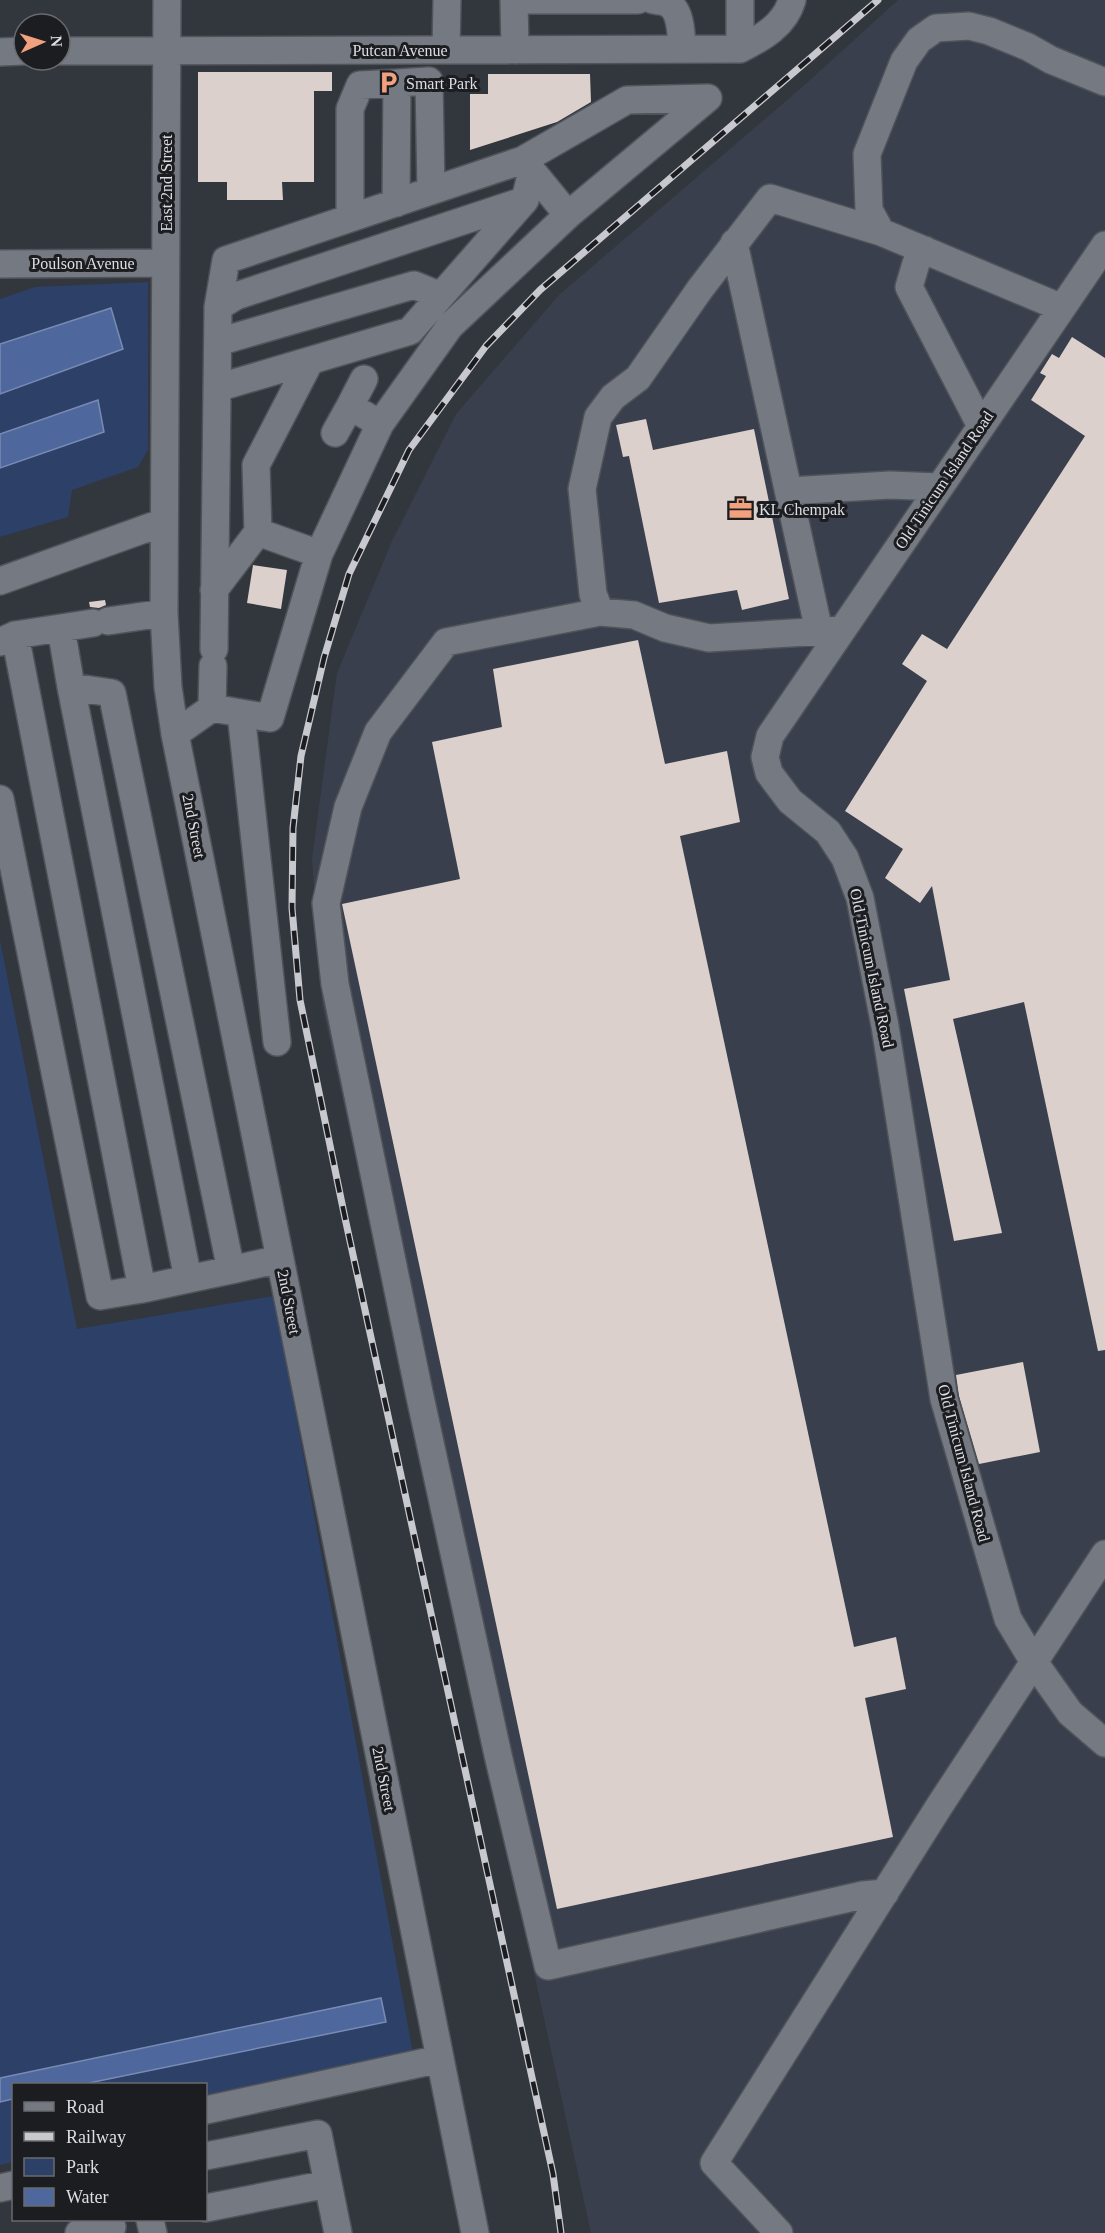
<svg xmlns="http://www.w3.org/2000/svg" width="1105" height="2233" font-family="'Times New Roman',serif">
<style>
.built{fill:#393f4c}
.green{fill:#2d4068}
.water{fill:#4e689e;stroke:#798bb3;stroke-width:1.5}
.building{fill:#dbd0cb}
.lines{fill:none;stroke-linecap:round;stroke-linejoin:round}
.minor-casing{stroke:#505359;stroke-width:30}
.minor{stroke:#757982;stroke-width:27}
.rail-casing{stroke:#c7c9ce;stroke-width:7}
.rail{stroke:#1c1d21;stroke-width:4.5;stroke-dasharray:14;stroke-linecap:butt}
.labels{text-anchor:middle;dominant-baseline:central;stroke-width:6;stroke-linejoin:round;paint-order:stroke}
.street-label{font-size:16px;fill:#dcdee3;stroke:#1c1d21}
.poi-label{font-size:16px;fill:#dcdee3;stroke:#1c1d21;text-anchor:start}
</style>
<rect width="100%" height="100%" fill="#32363d"/>
<path class="built" d="M 898,0 L 1105,0 L 1105,2233 L 591,2233 L 322,1005 L 312,859 L 337,673 L 392,541 L 456,414 L 559,295 L 800,89 Z"/>
<path class="green" d="M 148,282 L 148,450 L 138,467 L 72,490 L 68,517 L 0,537 L 0,468 L 104,432 L 97,400 L 0,434 L 0,394 L 123,349 L 110,308 L 0,344 L 0,299 L 35,287 Z
M 0,940 L 77,1329 L 274,1296 L 413,2054 L 206,2099 L 206,2084 L 84,2084 L 385,2022 L 381,1998 L 0,2078 Z
M 13,2099 L 13,2162 L 0,2165 L 0,2102 Z"/>
<path class="water" d="M 111,308 L 123,349 L 0,394 L 0,344 Z
M 98,400 L 104,432 L 0,468 L 0,434 Z
M 381,1998 L 386,2022 L 84,2084 L 14,2084 L 13,2099 L 0,2102 L 0,2078 Z"/>
<path class="building" d="M 198,72 L 332,72 L 332,91 L 314,91 L 314,182 L 282,182 L 283,200 L 227,200 L 227,182 L 198,182 Z
M 488,74 L 590,74 L 591,102 L 557,122 L 470,150 L 470,94 L 488,94 Z
M 1072,337 L 1105,358 L 1105,1350 L 1098,1351 L 1024,1002 L 953,1019 L 1002,1233 L 954,1241 L 904,989 L 950,980 L 932,886 L 920,903 L 885,878 L 903,849 L 845,811 L 927,681 L 902,664 L 922,634 L 947,649 L 1085,436 L 1031,400 L 1046,376 L 1040,373 L 1052,354 L 1059,358 Z
M 646,419 L 653,450 L 754,429 L 789,599 L 742,610 L 737,590 L 659,603 L 629,456 L 623,457 L 616,425 Z
M 253,565 L 287,570 L 281,609 L 247,603 Z
M 105,600 L 106,605 L 99,608 L 90,607 L 89,602 Z
M 638,640 L 665,764 L 727,751 L 740,822 L 680,836 L 854,1647 L 896,1637 L 906,1689 L 865,1698 L 893,1837 L 557,1909 L 342,904 L 460,879 L 432,742 L 502,727 L 493,669 Z
M 1023,1362 L 1040,1452 L 979,1464 L 959,1396 L 956,1375 Z"/>
<g class="lines">
<defs>
<path id="minor" d="M 167,0 L 164,613 L 168,687 L 175,734 L 475,2233
M 514,0 L 515,50
M 522,0 L 638,0
M 653,0 C 657,1 664,1 667,3 C 682,10 681,36 682,49
M 740,49 L 740,0
M 446,50 L 447,0
M 60,51 L 740,49 C 762,38 785,25 792,0
M 0,52 L 24,51
M 523,160 L 627,100 L 708,98 L 568,215
M 396,203 L 397,83 L 429,81 L 431,191
M 350,218 L 350,109 L 360,85 L 397,83
M 881,232 L 869,210 L 867,154 L 904,61 L 919,40 L 936,28 L 969,26 L 989,31 L 1028,47 L 1051,60 L 1105,82
M 734,243 L 819,631
M 1105,245 L 770,736 L 765,757 L 769,773 L 790,801 L 828,832 L 845,858 L 860,898 L 885,1026 L 944,1399 L 1008,1619 L 1034,1662 L 1070,1713 L 1105,1743
M 925,250 L 917,260 L 909,287 L 981,426
M 0,264 L 165,263
M 218,307 L 236,296 L 523,201
M 218,342 L 414,285 L 441,296
M 217,388 L 410,331 L 525,200 L 532,171
M 350,406 L 364,379
M 335,433 L 350,406 L 380,424
M 789,491 L 890,485 L 939,487
M 258,532 L 319,554
M 0,581 L 164,522
M 214,590 L 258,532 L 256,465 L 310,361
M 600,612 L 593,594 L 582,489 L 598,417 L 613,397 L 638,378 L 700,289 L 770,198 L 881,232 L 1062,308
M 108,621 L 164,613
M 61,628 L 71,687 L 188,1279 L 231,1270 L 112,693 L 71,687
M 842,630 L 709,638 L 665,628 L 634,615 L 600,612 L 446,642 L 378,732 L 348,807 L 326,903 L 335,984 L 419,1392 L 498,1755 L 548,1966 L 863,1895 L 885,1893
M 0,642 L 15,635 L 93,623
M 212,708 L 270,718 L 319,554 L 380,424 L 450,326 L 568,215 L 523,160 L 226,260 L 218,307 L 214,649
M 241,713 L 277,1042
M 175,734 L 212,708 L 213,666
M 0,799 L 100,1296 L 142,1289 L 15,635
M 231,1270 L 280,1259
M 142,1289 L 188,1279
M 206,2110 L 440,2059
M 206,2156 L 318,2134 L 338,2233
M 0,2188 L 14,2185
M 206,2208 L 328,2184
M 150,2220 L 153,2233
M 79,2233 L 112,2227
M 779,2233 L 714,2163 L 940,1805 L 1105,1554"/>
</defs>
<use href="#minor" class="minor-casing"/>
<use href="#minor" class="minor"/>
<defs>
<path id="rail" d="M 561,2233 L 553,2174 L 345,1218 L 300,1000 L 292,908 L 293,828 L 301,756 L 324,658 L 349,574 L 409,450 L 486,346 L 540,290 L 878,0"/>
</defs>
<use href="#rail" class="rail-casing"/>
<use href="#rail" class="rail"/>
</g>
<defs>
<symbol id="parking-bare" viewBox="-9 -9 18 18"><path d="M-3.5-5.5H1a3.5 3.5 0 0 1 0 7H-1V5.5H-3.5ZM-1-3.4V-.6H.8a1.4 1.4 0 0 0 0-2.8Z" fill="#f2a17e" stroke="#1c1d21" stroke-width="2.5" paint-order="stroke"/></symbol>
<symbol id="office-bare" viewBox="-9 -9 18 18"><path d="M-6-3h4V-5.5h4V-3h4V5H-6ZM-1-4.5V-3h2v-1.5ZM-6 0V1H6V0Z" fill="#f2a17e" stroke="#1c1d21" stroke-width="2.5" paint-order="stroke"/></symbol>
</defs>
<g fill-rule="evenodd">
<use href="#parking-bare" x="372" y="66" width="33" height="33"/>
<use href="#office-bare" x="724" y="492" width="33" height="33"/>
</g>
<g class="labels">
<g class="street-label">
<text x="400" y="50">Putcan Avenue</text>
<text transform="translate(166 183) rotate(-90)">East 2nd Street</text>
<text x="83" y="263">Poulson Avenue</text>
<text transform="translate(944 480) rotate(-56)">Old Tinicum Island Road</text>
<text transform="translate(194 826) rotate(79)">2nd Street</text>
<text transform="translate(872 968) rotate(78)">Old Tinicum Island Road</text>
<text transform="translate(289 1302) rotate(79)">2nd Street</text>
<text transform="translate(964 1463) rotate(75)">Old Tinicum Island Road</text>
<text transform="translate(384 1779) rotate(79)">2nd Street</text>
</g>
<g class="poi-label">
<text x="406" y="83">Smart Park</text>
<text x="759" y="509">KL Chempak</text>
</g>
</g>
<rect x="12" y="2083" width="195" height="138" fill="#1c1d21" stroke="#696a6f" stroke-width="1.5"/>
<rect x="24" y="2102" width="30" height="9" fill="#757982" stroke="#696a6f" stroke-width="1.5"/>
<text x="66" y="2113" font-size="18" fill="#dcdee3">Road</text>
<rect x="24" y="2132" width="30" height="9" fill="#c7c9ce" stroke="#696a6f" stroke-width="1.5"/>
<text x="66" y="2143" font-size="18" fill="#dcdee3">Railway</text>
<rect x="24" y="2158" width="30" height="18" fill="#2d4068" stroke="#696a6f" stroke-width="1.5"/>
<text x="66" y="2173" font-size="18" fill="#dcdee3">Park</text>
<rect x="24" y="2188" width="30" height="18" fill="#4e689e" stroke="#696a6f" stroke-width="1.5"/>
<text x="66" y="2203" font-size="18" fill="#dcdee3">Water</text>
<g transform="translate(42 42) rotate(87)"><circle r="28" fill="#1c1d21" stroke="#696a6f" stroke-width="1.5"/>
<path d="M0-4.5L10 22L0 15L-10 22Z" fill="#f2a17e"/>
<text y="-9" font-size="16" font-weight="bold" text-anchor="middle" fill="#dcdee3">N</text>
</g>
</svg>
